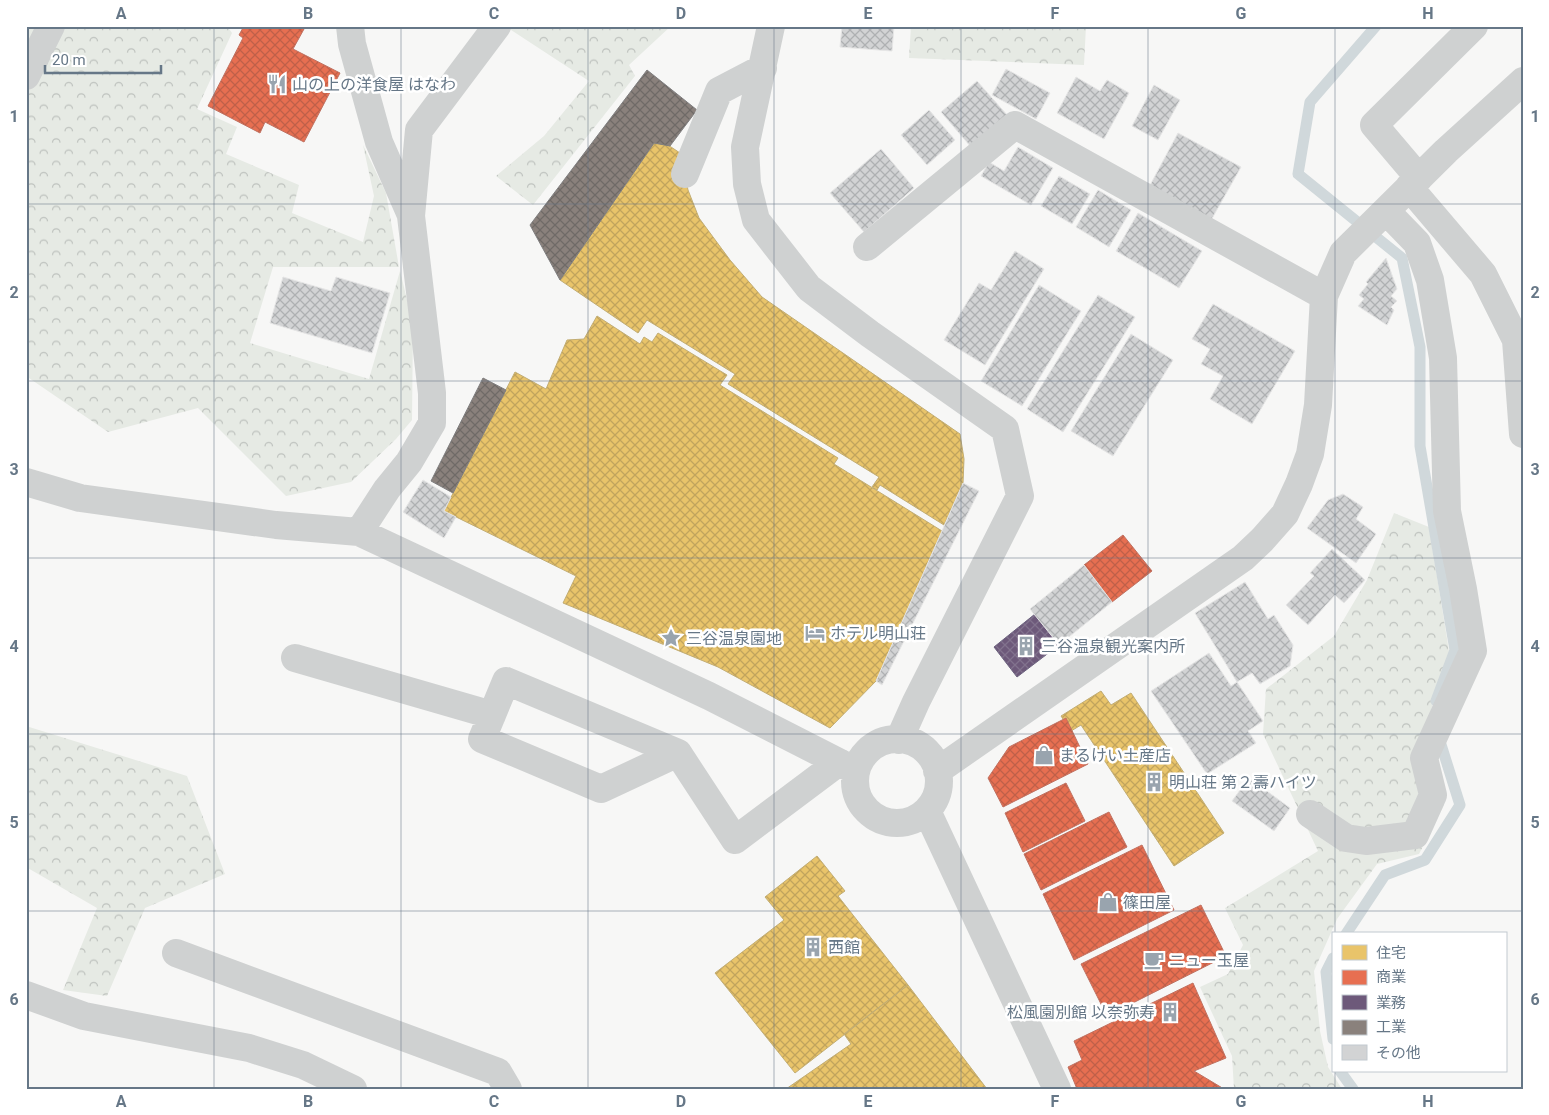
<svg xmlns="http://www.w3.org/2000/svg" width="1549" height="1115" font-family="Roboto,'Noto Sans JP',sans-serif">
<style>
.forest{fill:url(#forest-crowns)}
.homes{fill:url(#homes-cross-hatch);stroke:#c2ad73}
.shops{fill:url(#shops-cross-hatch);stroke:#c07161}
.offices{fill:url(#offices-cross-hatch);stroke:#6b627e}
.industry{fill:url(#industry-cross-hatch);stroke:#7f7e7f}
.lines{fill:none;stroke-linecap:round;stroke-linejoin:round}
.stream{stroke:#d0d8db;stroke-width:11}
.building{fill:url(#building-cross-hatch);stroke:#e6e6e6}
.minor{stroke:#cfd1d1;stroke-width:28}
.grid{fill:none;stroke:#667787;stroke-width:1;stroke-opacity:0.55}
.labels{text-anchor:middle;dominant-baseline:central;stroke-width:5;stroke-linejoin:round;paint-order:stroke}
.poi-label{font-size:16px;fill:#667787;stroke:#fff;text-anchor:start}
.neatline{fill:none;stroke:#667787;stroke-width:2}
.grid-label{font-size:16px;text-anchor:middle;font-weight:bold;fill:#667787}
</style>
<defs>
<pattern id="forest-crowns" width="20" height="18" patternUnits="userSpaceOnUse" patternTransform="scale(1.25)"><rect width="20" height="18" fill="#e6eae4"/><path d="M2 6a3 3 0 1 1 6 0M12 15a3 3 0 1 1 6 0" fill="none" stroke="#bec2be"/></pattern>
<pattern id="homes-cross-hatch" width="8" height="8" patternUnits="userSpaceOnUse" patternTransform="scale(1.25)"><rect width="8" height="8" fill="#e9c46a"/><path d="M0 0l8 8M0 8l8-8" fill="none" stroke="#c1a45d"/></pattern>
<pattern id="shops-cross-hatch" width="8" height="8" patternUnits="userSpaceOnUse" patternTransform="scale(1.25)"><rect width="8" height="8" fill="#e76f51"/><path d="M0 0l8 8M0 8l8-8" fill="none" stroke="#bf6049"/></pattern>
<pattern id="offices-cross-hatch" width="8" height="8" patternUnits="userSpaceOnUse" patternTransform="scale(1.25)"><rect width="8" height="8" fill="#6d597a"/><path d="M0 0l8 8M0 8l8-8" fill="none" stroke="#81728d"/></pattern>
<pattern id="industry-cross-hatch" width="8" height="8" patternUnits="userSpaceOnUse" patternTransform="scale(1.25)"><rect width="8" height="8" fill="#8a817c"/><path d="M0 0l8 8M0 8l8-8" fill="none" stroke="#6f6a67"/></pattern>
<pattern id="building-cross-hatch" width="8" height="8" patternUnits="userSpaceOnUse" patternTransform="scale(1.25)"><rect width="8" height="8" fill="#d2d3d4"/><path d="M0 0l8 8M0 8l8-8" fill="none" stroke="#aeb0b2"/></pattern>
</defs>
<rect width="100%" height="100%" fill="#f7f7f6"/>
<path class="forest" d="M 26,26 L 227,26 L 232,33 L 197,109 L 237,127 L 226,154 L 299,185 L 292,213 L 363,242 L 374,196 L 363,145 L 386,193 L 399,267 L 273,267 L 250,343 L 369,379 L 400,271 L 413,324 L 412,420 L 396,439 L 351,482 L 286,496 L 198,408 L 108,432 L 26,376 Z
M 505,26 L 671,26 L 629,65 L 635,76 L 533,205 L 496,176 L 544,136 L 589,81 Z
M 911,26 L 1086,26 L 1084,65 L 909,58 Z
M 1394,513 L 1429,527 L 1449,651 L 1424,733 L 1441,780 L 1444,805 L 1419,854 L 1377,864 L 1337,919 L 1314,971 L 1320,1031 L 1328,1067 L 1342,1089 L 1234,1089 L 1232,1056 L 1200,987 L 1228,974 L 1243,945 L 1225,908 L 1318,851 L 1263,734 L 1266,689 L 1334,636 L 1367,580 Z
M 26,726 L 187,776 L 225,874 L 145,908 L 107,996 L 63,990 L 97,908 L 26,867 Z"/>
<path class="homes" d="M 654,143 L 668,145 L 680,153 L 688,190 L 699,218 L 730,260 L 762,297 L 960,434 L 964,459 L 963,483 L 944,525 L 880,485 L 877,490 L 872,487 L 879,477 L 728,384 L 735,374 L 647,320 L 638,333 L 560,280 Z
M 597,316 L 640,344 L 644,337 L 652,342 L 658,333 L 727,375 L 720,385 L 838,458 L 834,464 L 942,531 L 876,681 L 830,728 L 718,667 L 563,603 L 576,576 L 444,511 L 515,372 L 546,389 L 567,340 L 584,339 Z
M 1101,691 L 1111,705 L 1131,693 L 1224,833 L 1174,866 L 1081,725 L 1071,731 L 1061,716 Z
M 817,856 L 845,891 L 838,896 L 908,985 L 795,1073 L 715,973 L 784,920 L 765,897 Z
M 908,985 L 987,1089 L 786,1089 L 851,1044 L 844,1034 Z"/>
<path class="shops" d="M 244,26 L 298,26 L 304,29 L 293,49 L 340,73 L 304,142 L 265,122 L 260,133 L 208,106 L 243,38 L 239,35 Z
M 1123,535 L 1152,571 L 1112,602 L 1084,565 Z
M 1066,718 L 1088,764 L 1003,807 L 988,778 L 1009,747 Z
M 1066,783 L 1085,821 L 1023,852 L 1005,813 Z
M 1109,812 L 1127,847 L 1041,890 L 1024,854 Z
M 1142,845 L 1174,910 L 1074,960 L 1043,894 Z
M 1201,905 L 1226,956 L 1107,1016 L 1081,964 Z
M 1193,983 L 1226,1058 L 1194,1071 L 1224,1089 L 1077,1089 L 1068,1067 L 1082,1060 L 1074,1041 Z"/>
<path class="offices" d="M 1035,614 L 1059,645 L 1017,677 L 994,647 Z"/>
<path class="industry" d="M 647,70 L 697,110 L 670,146 L 654,143 L 560,280 L 530,225 Z
M 483,378 L 506,390 L 453,493 L 431,481 Z"/>
<g class="lines">
<path class="stream" d="M 1376,26 L 1310,102 L 1298,174 L 1402,258 L 1420,347 L 1420,446 L 1455,650 L 1436,701
M 1346,934 L 1385,875 L 1425,860 L 1460,805 L 1438,735
M 1333,958 L 1326,972 L 1333,1039
M 1340,1071 L 1353,1089"/>
</g>
<path class="building" d="M 842,26 L 894,26 L 892,51 L 840,47 Z
M 1006,69 L 1050,93 L 1036,119 L 992,95 Z
M 1076,77 L 1100,91 L 1107,80 L 1129,93 L 1104,139 L 1057,113 Z
M 977,81 L 1008,116 L 971,147 L 941,112 Z
M 1154,85 L 1180,100 L 1158,140 L 1132,126 Z
M 929,110 L 955,140 L 927,165 L 901,135 Z
M 1178,133 L 1241,167 L 1210,222 L 1148,189 Z
M 1018,147 L 1053,168 L 1031,205 L 981,176 L 989,162 L 1004,171 Z
M 881,149 L 914,188 L 864,232 L 830,193 Z
M 1059,176 L 1090,194 L 1072,224 L 1041,206 Z
M 1098,190 L 1131,210 L 1109,247 L 1076,227 Z
M 1138,213 L 1202,251 L 1179,288 L 1116,251 Z
M 1015,251 L 1044,269 L 985,365 L 944,340 L 979,283 L 991,290 Z
M 1386,258 L 1397,289 L 1391,296 L 1397,301 L 1391,307 L 1394,310 L 1387,325 L 1358,306 L 1364,299 L 1359,295 L 1368,284 L 1366,282 Z
M 283,277 L 331,291 L 336,277 L 390,293 L 372,353 L 270,323 Z
M 1039,285 L 1081,311 L 1022,406 L 981,381 Z
M 1098,295 L 1135,317 L 1063,432 L 1027,409 Z
M 1213,304 L 1295,351 L 1252,424 L 1210,399 L 1223,376 L 1201,364 L 1210,349 L 1192,339 Z
M 1131,334 L 1173,360 L 1113,456 L 1071,431 Z
M 423,480 L 451,497 L 444,511 L 456,517 L 444,538 L 403,512 Z
M 963,483 L 979,491 L 882,685 L 876,681 Z
M 1343,494 L 1363,507 L 1356,519 L 1376,534 L 1356,563 L 1307,528 L 1328,500 Z
M 1332,549 L 1365,580 L 1344,603 L 1335,595 L 1308,625 L 1286,605 L 1314,576 L 1310,573 Z
M 1084,565 L 1112,602 L 1059,645 L 1030,609 Z
M 1245,582 L 1268,619 L 1274,615 L 1293,645 L 1290,666 L 1260,684 L 1252,673 L 1237,682 L 1195,613 Z
M 1209,653 L 1231,686 L 1237,682 L 1263,721 L 1248,731 L 1256,743 L 1207,774 L 1151,691 Z
M 1249,778 L 1290,808 L 1274,831 L 1232,801 Z"/>
<g class="lines">
<path class="minor" d="M 350,26 L 352,44 L 379,142 L 410,213
M 771,26 L 745,147 L 747,184 L 756,220 L 809,288 L 870,334 L 1005,429 L 1020,496 L 916,702 L 899,740
M 26,76 L 51,26
M 685,174 L 719,91 L 763,68
M 1419,178 L 1374,125 L 1474,26
M 1409,187 L 1483,274 L 1516,340 L 1523,434
M 867,247 L 1015,125 L 1324,296
M 26,482 L 80,498 L 276,525 L 359,532 L 709,696 L 856,771
M 359,532 L 387,489 L 409,462 L 432,423 L 432,393 L 411,216 L 419,130 L 497,26
M 295,658 L 492,715
M855 781a42 42 0 1 1 84 0a42 42 0 1 1-84 0Z
M 678,753 L 601,789 L 482,739 L 506,681 L 678,753 L 735,840 L 839,762
M 937,771 L 1243,558 L 1262,540 L 1285,514 L 1299,484 L 1310,454 L 1318,405 L 1324,296 L 1343,253 L 1446,151 L 1523,81
M 927,811 L 1057,1089
M 1310,814 L 1346,838 L 1366,841 L 1415,835 L 1433,795 L 1424,758 L 1473,651 L 1463,589 L 1447,511 L 1443,358 L 1430,280 L 1417,243 L 1386,211
M 176,953 L 498,1072 L 508,1089
M 26,995 L 84,1016 L 249,1048 L 303,1065 L 353,1089"/>
</g>
<path class="grid" d="M 214,26 L 214,1089M 401,26 L 401,1089M 588,26 L 588,1089M 774,26 L 774,1089M 961,26 L 961,1089M 1148,26 L 1148,1089M 1335,26 L 1335,934M 26,204 L 1523,204M 26,381 L 1523,381M 26,558 L 1523,558M 26,734 L 1523,734M 26,911 L 1523,911M 1335,1071 L 1335,1089"/>
<defs>
<symbol id="restaurant-bare" viewBox="-9 -9 18 18"><path d="M-5-6h1v4h1v-4h1v4h1v-4h1v5L-1.5 .5V6h-2V.5L-5-1ZM5-6V6H3V1.5H1.5Q1.5-4 5-6Z" fill="#99a4ae" stroke="#fff" stroke-width="2.5" paint-order="stroke"/></symbol>
<symbol id="hotel-bare" viewBox="-9 -9 18 18"><path d="M-6-4.5h1.5V1H6V5H4.5V3h-9V5H-6ZM-4 0a1.8 1.8 0 1 1 3.6 0ZM.5 0V-2.5h3Q6-2.5 6 0Z" fill="#99a4ae" stroke="#fff" stroke-width="2.5" paint-order="stroke"/></symbol>
<symbol id="sight-bare" viewBox="-9 -9 18 18"><path d="M0-6L1.8-2.2L6-1.7L2.9 1.2L3.7 5.4L0 3.3L-3.7 5.4L-2.9 1.2L-6-1.7L-1.8-2.2Z" fill="#99a4ae" stroke="#fff" stroke-width="2.5" paint-order="stroke"/></symbol>
<symbol id="building-bare" viewBox="-9 -9 18 18"><path d="M-4-6H4V6H1V3H-1V6H-4ZM-2.5-4.3h1.7v1.8h-1.7ZM.8-4.3h1.7v1.8H.8ZM-2.5-1h1.7V.8h-1.7ZM.8-1h1.7V.8H.8Z" fill="#99a4ae" stroke="#fff" stroke-width="2.5" paint-order="stroke"/></symbol>
<symbol id="shop-bare" viewBox="-9 -9 18 18"><path d="M-5-2.5h2.3a2.7 3.5 0 0 1 5.4 0H5L5.5 6h-11ZM-1.5-2.5h3a1.5 2.3 0 0 0-3 0Z" fill="#99a4ae" stroke="#fff" stroke-width="2.5" paint-order="stroke"/></symbol>
<symbol id="cafe-bare" viewBox="-9 -9 18 18"><path d="M-5.5-4.5H6V0H3Q3 3.5 0 3.5H-2.5Q-5.5 3.5-5.5 0ZM3-3.2v2h1.7v-2ZM-6 4.5H4V6H-6Z" fill="#99a4ae" stroke="#fff" stroke-width="2.5" paint-order="stroke"/></symbol>
</defs>
<g fill-rule="evenodd">
<use href="#restaurant-bare" x="263" y="70" width="28" height="28"/>
<use href="#hotel-bare" x="801" y="619" width="28" height="28"/>
<use href="#sight-bare" x="657" y="624" width="28" height="28"/>
<use href="#building-bare" x="1012" y="632" width="28" height="28"/>
<use href="#shop-bare" x="1030" y="741" width="28" height="28"/>
<use href="#building-bare" x="1140" y="768" width="28" height="28"/>
<use href="#shop-bare" x="1094" y="888" width="28" height="28"/>
<use href="#building-bare" x="799" y="933" width="28" height="28"/>
<use href="#cafe-bare" x="1140" y="946" width="28" height="28"/>
<use href="#building-bare" x="1156" y="998" width="28" height="28"/>
</g>
<g class="labels">
<g class="poi-label">
<text x="292" y="84">山の上の洋食屋 はなわ</text>
<text x="830" y="633">ホテル明山荘</text>
<text x="686" y="638">三谷温泉園地</text>
<text x="1041" y="646">三谷温泉観光案内所</text>
<text x="1059" y="755">まるけい土産店</text>
<text x="1169" y="782">明山荘 第２壽ハイツ</text>
<text x="1123" y="902">篠田屋</text>
<text x="828" y="947">西館</text>
<text x="1169" y="960">ニュー玉屋</text>
<text x="1155" y="1012" text-anchor="end">松風園別館 以奈弥寿</text>
</g>
</g>
<rect width="1549" height="1115" fill="none" stroke="#ffffff" stroke-width="55"/>
<rect x="1332" y="932" width="175" height="140" fill="#ffffff" stroke="#c2c9cf"/>
<rect x="1342" y="945" width="25" height="15" fill="#e9c46a" stroke="#c2c9cf"/>
<text x="1376" y="958" font-size="15" fill="#667787">住宅</text>
<rect x="1342" y="970" width="25" height="15" fill="#e76f51" stroke="#c2c9cf"/>
<text x="1376" y="982" font-size="15" fill="#667787">商業</text>
<rect x="1342" y="995" width="25" height="15" fill="#6d597a" stroke="#c2c9cf"/>
<text x="1376" y="1008" font-size="15" fill="#667787">業務</text>
<rect x="1342" y="1020" width="25" height="15" fill="#8a817c" stroke="#c2c9cf"/>
<text x="1376" y="1032" font-size="15" fill="#667787">工業</text>
<rect x="1342" y="1045" width="25" height="15" fill="#d2d3d4" stroke="#c2c9cf"/>
<text x="1376" y="1058" font-size="15" fill="#667787">その他</text>
<path d="M45 65v8h116v-8" fill="none" stroke="#667787" stroke-width="2.5"/>
<text x="52" y="65" font-size="15" fill="#667787" stroke="#ffffff" stroke-width="4" paint-order="stroke">20 m</text>
<rect x="28" y="28" width="1494" height="1060" class="neatline"/>
<g class="grid-label">
<text x="121" y="19">A</text>
<text x="308" y="19">B</text>
<text x="494" y="19">C</text>
<text x="681" y="19">D</text>
<text x="868" y="19">E</text>
<text x="1055" y="19">F</text>
<text x="1241" y="19">G</text>
<text x="1428" y="19">H</text>
<text x="14" y="122">1</text>
<text x="1535" y="122">1</text>
<text x="14" y="298">2</text>
<text x="1535" y="298">2</text>
<text x="14" y="475">3</text>
<text x="1535" y="475">3</text>
<text x="14" y="652">4</text>
<text x="1535" y="652">4</text>
<text x="14" y="828">5</text>
<text x="1535" y="828">5</text>
<text x="14" y="1005">6</text>
<text x="1535" y="1005">6</text>
<text x="121" y="1107">A</text>
<text x="308" y="1107">B</text>
<text x="494" y="1107">C</text>
<text x="681" y="1107">D</text>
<text x="868" y="1107">E</text>
<text x="1055" y="1107">F</text>
<text x="1241" y="1107">G</text>
<text x="1428" y="1107">H</text>
</g>
</svg>
